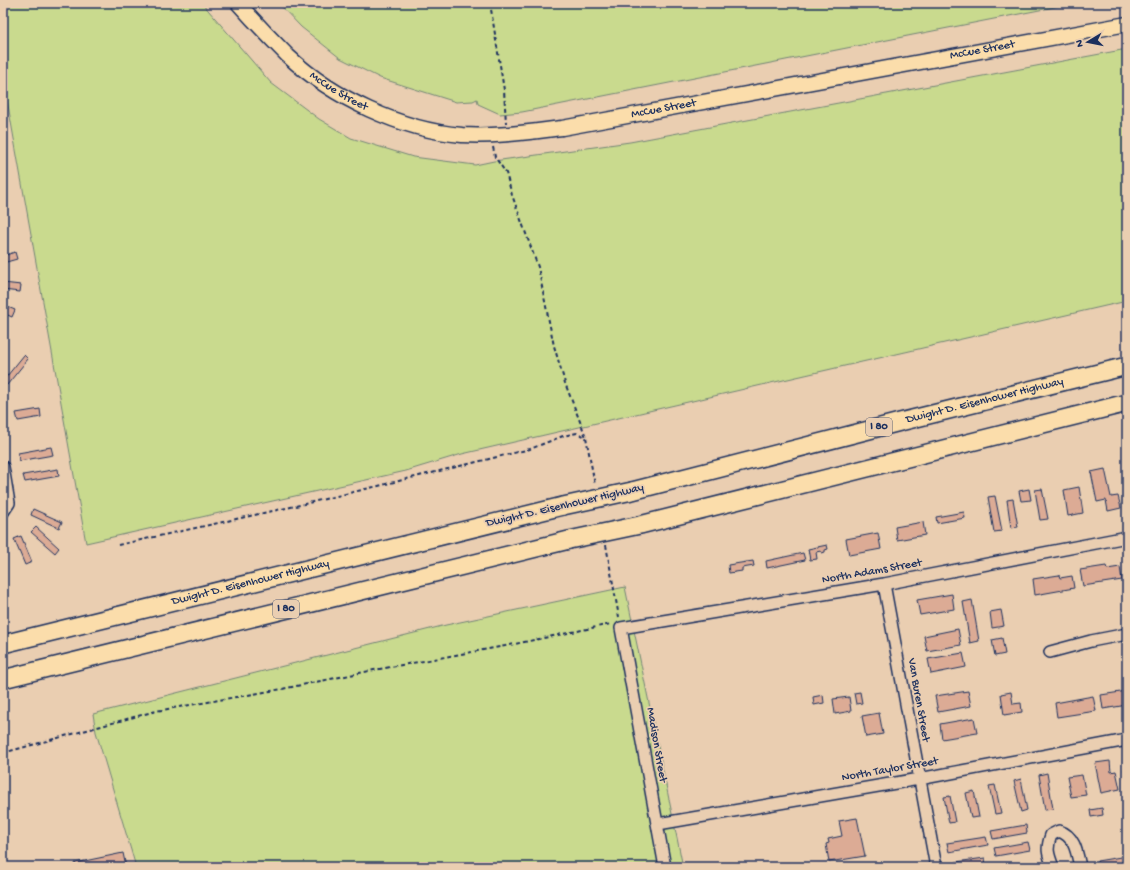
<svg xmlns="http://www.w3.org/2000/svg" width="1130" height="870" font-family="'Gochi Hand',sans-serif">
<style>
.green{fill:#c9da8e;stroke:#728476}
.building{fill:#dcab95;stroke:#1b2f5e}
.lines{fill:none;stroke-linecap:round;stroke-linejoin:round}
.minor-casing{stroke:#1b2f5e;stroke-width:14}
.major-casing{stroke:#1b2f5e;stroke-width:17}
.highway-casing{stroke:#1b2f5e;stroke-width:20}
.path{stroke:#1b2f5e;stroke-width:2;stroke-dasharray:4 3;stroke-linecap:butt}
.minor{stroke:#eaceb1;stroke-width:11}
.major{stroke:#fbddab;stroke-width:14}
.highway{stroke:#fbddab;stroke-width:17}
.highway-bridge-casing{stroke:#1b2f5e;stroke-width:20;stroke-linecap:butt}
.highway-bridge{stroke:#fbddab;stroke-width:17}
.labels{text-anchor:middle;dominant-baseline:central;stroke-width:3.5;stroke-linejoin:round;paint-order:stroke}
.shield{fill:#eaceb1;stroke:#595f77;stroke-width:1}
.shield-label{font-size:11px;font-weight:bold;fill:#1b2f5e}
.street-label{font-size:12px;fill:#1b2f5e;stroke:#eaceb1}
</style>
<rect width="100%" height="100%" fill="#eaceb1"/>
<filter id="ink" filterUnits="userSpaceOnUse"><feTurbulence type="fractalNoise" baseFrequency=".025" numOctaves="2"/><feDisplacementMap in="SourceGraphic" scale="8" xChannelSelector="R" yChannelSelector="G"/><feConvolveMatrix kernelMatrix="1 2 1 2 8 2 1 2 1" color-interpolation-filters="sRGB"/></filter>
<g filter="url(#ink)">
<path class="green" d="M 3,3 L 202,3 L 271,83 L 319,119 L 351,138 L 413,157 L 475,165 L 494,161 L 630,142 L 1127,49 L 1127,301 L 462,454 L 406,471 L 86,543 L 3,77 Z
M 278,3 L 1075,3 L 522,112 L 500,114 L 478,104 L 477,99 L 473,101 L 456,102 L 380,78 L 340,58 L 301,27 Z
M 625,587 L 683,867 L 136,867 L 96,732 L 93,714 L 446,625 Z"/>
<path class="building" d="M 15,252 L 17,259 L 3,263 L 3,256 Z
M 3,283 L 21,285 L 20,292 L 3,290 Z
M 3,305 L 15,310 L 12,317 L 3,313 Z
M 24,355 L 28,359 L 7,385 L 3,381 Z
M 40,409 L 41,417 L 18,421 L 16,413 Z
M 51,447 L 53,455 L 19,461 L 18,453 Z
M 58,469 L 59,476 L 25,482 L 23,475 Z
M 1105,469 L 1111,497 L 1118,496 L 1121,508 L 1108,511 L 1106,500 L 1097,502 L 1091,472 Z
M 1079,487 L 1083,513 L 1068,516 L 1064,490 Z
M 1029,489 L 1031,500 L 1021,501 L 1019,491 Z
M 1042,489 L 1048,519 L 1040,520 L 1035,490 Z
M 995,496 L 1002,531 L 994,532 L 988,497 Z
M 1013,499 L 1018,527 L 1011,528 L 1007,500 Z
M 33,509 L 62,522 L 59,528 L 31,515 Z
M 964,512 L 965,518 L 937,523 L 936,517 Z
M 923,522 L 925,535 L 897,540 L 895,527 Z
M 36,527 L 59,548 L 55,553 L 31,532 Z
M 878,533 L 881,549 L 849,555 L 846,539 Z
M 21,536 L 32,562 L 25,565 L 14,539 Z
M 827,545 L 828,549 L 825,550 L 825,552 L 822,553 L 821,551 L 816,552 L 817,559 L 810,560 L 808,549 Z
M 803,553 L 805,560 L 767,568 L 766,561 Z
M 753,561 L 754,566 L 742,568 L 742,571 L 729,573 L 728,565 Z
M 1106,566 L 1107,569 L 1120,567 L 1122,580 L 1083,586 L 1080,570 Z
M 1059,575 L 1060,578 L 1072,576 L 1074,588 L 1035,595 L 1033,579 Z
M 952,594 L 954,609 L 920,615 L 917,600 Z
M 972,600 L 979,641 L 970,643 L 963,602 Z
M 1001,610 L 1004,626 L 992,628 L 990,612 Z
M 958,629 L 961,645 L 927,651 L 924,636 Z
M 1002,638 L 1005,654 L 995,656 L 992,640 Z
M 963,653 L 966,667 L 931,674 L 928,659 Z
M 968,691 L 971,706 L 938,712 L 935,696 Z
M 1127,691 L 1127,705 L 1103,709 L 1101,695 Z
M 860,692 L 862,703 L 856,704 L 854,693 Z
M 1011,692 L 1013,704 L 1021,703 L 1022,712 L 1004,715 L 1001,694 Z
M 823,695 L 824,703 L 814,705 L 813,697 Z
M 1093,696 L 1096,711 L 1057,717 L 1055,703 Z
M 849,697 L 851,711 L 835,714 L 833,699 Z
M 879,713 L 883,734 L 866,737 L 862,716 Z
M 974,718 L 977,733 L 942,739 L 940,724 Z
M 1110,761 L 1111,772 L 1116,771 L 1120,789 L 1101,793 L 1095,763 Z
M 1124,769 L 1127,769 L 1127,782 L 1126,782 Z
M 1047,773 L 1053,809 L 1045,810 L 1039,775 Z
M 1082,775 L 1086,795 L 1071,797 L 1067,777 Z
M 1021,779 L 1027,810 L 1021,812 L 1014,781 Z
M 995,785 L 1001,813 L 995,814 L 989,786 Z
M 974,791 L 979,817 L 971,818 L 966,793 Z
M 950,796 L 955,822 L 949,823 L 944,797 Z
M 1102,808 L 1103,815 L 1091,817 L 1090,810 Z
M 857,818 L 865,856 L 829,862 L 826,844 L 829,843 L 828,839 L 842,836 L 839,821 Z
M 1026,825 L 1027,833 L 993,839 L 991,831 Z
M 986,837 L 988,845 L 949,852 L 947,843 Z
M 1028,842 L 1030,850 L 996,856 L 994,848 Z
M 123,853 L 126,867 L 76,867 L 75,863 Z
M 1127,856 L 1127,864 L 1110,867 L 1098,867 L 1097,861 Z
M 985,858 L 986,866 L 957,867 L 956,862 Z"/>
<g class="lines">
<defs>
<path id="minor" d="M 3,467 L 9,503 L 3,512
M 884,584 L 936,867
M 1050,652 L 1091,641 L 1127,634
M 658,824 L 919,779 L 1127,740
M 665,867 L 621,628 L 884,584 L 1127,537
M 1053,867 C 1048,854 1046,849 1051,835 L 1059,831 C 1075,836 1077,853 1080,867"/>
<g id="major">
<path id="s1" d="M 238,3 C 254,21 271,39 288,56 C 333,98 401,130 462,135 C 496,137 529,132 562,128 L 1127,24"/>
</g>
<g id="highway">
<path id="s2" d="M 632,491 L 900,422 L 1127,366"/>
<path d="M 640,525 L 1127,403"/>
<path id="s3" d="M 3,644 L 563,506"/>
<path d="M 3,679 L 569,540"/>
</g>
</defs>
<use href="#minor" class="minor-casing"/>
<use href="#major" class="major-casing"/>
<use href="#highway" class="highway-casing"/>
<path class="path" d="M 490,3 L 504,90 L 506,123
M 493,147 L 495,157 L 506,173 L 512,195 L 538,267 L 554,346 L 565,383 L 586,437
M 118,545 L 300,505 L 530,449 L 563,436 L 577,433 L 586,437 L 595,485
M 606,545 L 619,617
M 3,753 L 156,711 L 282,689 L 374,670 L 505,646 L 611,624"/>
<use href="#minor" class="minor"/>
<use href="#major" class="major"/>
<use href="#highway" class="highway"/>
<defs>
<path id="highway-bridge" d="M 563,506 L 632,491
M 569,540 L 640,525"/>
</defs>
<use href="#highway-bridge" class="highway-bridge-casing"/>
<use href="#highway-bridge" class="highway-bridge"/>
</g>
</g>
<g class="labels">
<g class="shield">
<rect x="866" y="418" width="26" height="18" rx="3"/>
<rect x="273" y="600" width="26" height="18" rx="3"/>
</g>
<g class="shield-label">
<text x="879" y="427">I 80</text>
<text x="286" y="609">I 80</text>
</g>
<g class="street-label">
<text stroke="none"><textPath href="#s1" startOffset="795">McCue Street</textPath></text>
<text stroke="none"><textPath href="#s1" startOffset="135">McCue Street</textPath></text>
<text stroke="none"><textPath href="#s1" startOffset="471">McCue Street</textPath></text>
<text stroke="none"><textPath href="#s2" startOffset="364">Dwight D. Eisenhower Highway</textPath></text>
<text transform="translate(565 506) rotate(-13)">Dwight D. Eisenhower Highway</text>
<text transform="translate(872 572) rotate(-10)">North Adams Street</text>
<text stroke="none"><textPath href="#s3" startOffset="255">Dwight D. Eisenhower Highway</textPath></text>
<text transform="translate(918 700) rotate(80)">Van Buren Street</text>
<text transform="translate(656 745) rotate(80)">Madison Street</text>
<text transform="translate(890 770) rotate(-10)">North Taylor Street</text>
</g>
</g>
<rect width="1130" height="870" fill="none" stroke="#eaceb1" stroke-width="16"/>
<rect x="8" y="8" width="1114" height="854" fill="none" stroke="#1b2f5e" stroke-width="1.5" filter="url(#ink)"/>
<g transform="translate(1088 42) rotate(260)" stroke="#eaceb1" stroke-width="3" paint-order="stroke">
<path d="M0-3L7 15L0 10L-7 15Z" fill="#1b2f5e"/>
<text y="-6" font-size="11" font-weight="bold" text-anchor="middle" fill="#1b2f5e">N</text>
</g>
</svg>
